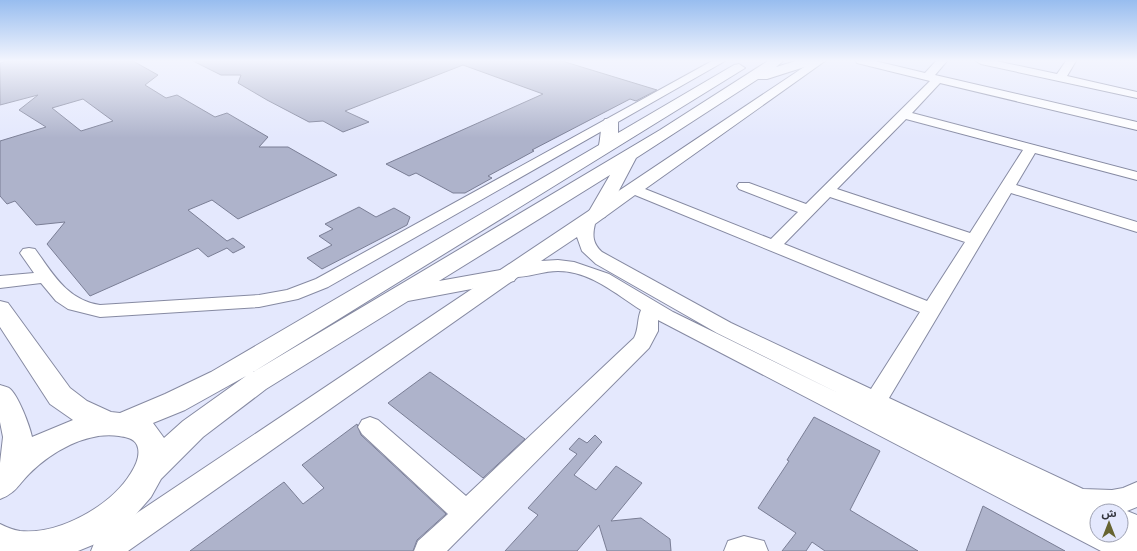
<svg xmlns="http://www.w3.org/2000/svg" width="1137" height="551" font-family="'Golos Text','Noto Sans Arabic',sans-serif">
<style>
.building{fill:#aeb3cb;stroke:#7a7e95;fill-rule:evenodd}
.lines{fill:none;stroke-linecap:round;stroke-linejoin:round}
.minor-casing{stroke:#868aa2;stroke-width:2}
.major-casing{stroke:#868aa2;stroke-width:2}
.minor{fill:#fff;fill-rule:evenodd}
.major{fill:#fff;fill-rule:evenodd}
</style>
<rect width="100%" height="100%" fill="#e4e8fd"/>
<path class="building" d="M 7,61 L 133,61 L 158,75 L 145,85 L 166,98 L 177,95 L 215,117 L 227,113 L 268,137 L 259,147 L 288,147 L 337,175 L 238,219 L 212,200 L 188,210 L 227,241 L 233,238 L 245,247 L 233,253 L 227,248 L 208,257 L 198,248 L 90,296 L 47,244 L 65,222 L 36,225 L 15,201 L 7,204 L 0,196 L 0,141 L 46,127 L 19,110 L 38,95 L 0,105 L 0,63 ZM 83,99 L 113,121 L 81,131 L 52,108 Z
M 193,61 L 562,61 L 657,90 L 636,101 L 630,99 L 532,150 L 534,151 L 488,176 L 492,178 L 465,193 L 453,193 L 416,173 L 409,176 L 386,164 L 543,94 L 463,65 L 345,111 L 369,122 L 343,132 L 323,121 L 309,122 L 267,100 L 238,83 L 241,75 L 221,75 Z
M 359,207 L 376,217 L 394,208 L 410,217 L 407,225 L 322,269 L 307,258 L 332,245 L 319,236 L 333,229 L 325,224 Z
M 430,372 L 525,439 L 483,478 L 388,403 Z
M 814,417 L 880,451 L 850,510 L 918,551 L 825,551 L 812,542 L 806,551 L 782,551 L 796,533 L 758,508 L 789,461 L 787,460 Z
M 357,424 L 361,435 L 446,514 L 417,540 L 413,551 L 190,551 L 284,482 L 303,504 L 324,488 L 302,465 Z
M 595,435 L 602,442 L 574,475 L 596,490 L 616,466 L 642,483 L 611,521 L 641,518 L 670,539 L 671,551 L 607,551 L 599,525 L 577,551 L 505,551 L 538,515 L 528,508 L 577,454 L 569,449 L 579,438 L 587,443 Z
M 983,506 L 1065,551 L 966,551 Z"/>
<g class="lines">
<defs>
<path id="minor" d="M 712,61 L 725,61 L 328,287 L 298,299 L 259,307 L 100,317 L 68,309 L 56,301 L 41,283 L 0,288 L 0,276 L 34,273 L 20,253 L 23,249 L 29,248 L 35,249 C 53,274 67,300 100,305 L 259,295 L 287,290 L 316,279 Z
M 813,61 L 825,61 L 645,189 L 771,239 L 798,212 L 739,189 L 737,186 L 739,183 L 749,183 L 806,204 L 930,81 L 857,63 L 856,61 L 875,61 L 925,73 L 936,61 L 947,61 L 935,75 L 1137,122 L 1137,130 L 940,83 L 912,113 L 1137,172 L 1137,180 L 1035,153 L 1016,185 L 1137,222 L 1137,232 L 1011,193 L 889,398 L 1083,489 L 1112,490 L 1123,488 L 1137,482 L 1137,507 L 1127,511 L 1137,515 L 1137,551 L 1101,551 L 658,320 L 658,331 L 649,348 L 447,551 L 414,551 L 418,541 L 448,514 L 362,434 L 358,427 L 362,420 L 370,417 L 378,420 L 466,496 L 634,338 C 639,329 637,319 641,310 C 616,294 590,271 558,271 C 544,271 532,276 518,277 L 128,551 L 91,551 L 95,541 ZM 906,119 L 1023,150 L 970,233 L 837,189 ZM 635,195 L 920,312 L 871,389 L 731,323 L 602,252 C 593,244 592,236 595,224 ZM 830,197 L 965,242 L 927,301 L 784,244 ZM 577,237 L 582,251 L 596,264 L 717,333 L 838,393 L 673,312 L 609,274 L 574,262 L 558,260 L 541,261 ZM 1097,511 L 1121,511 L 1121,535 L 1097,535 Z
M 976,61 L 996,61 L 1057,74 L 1066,61 L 1076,61 L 1067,76 L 1137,92 L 1137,98 L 981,64 Z
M 744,536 L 764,541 L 768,551 L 724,551 L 728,541 Z"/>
<path id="major" d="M 768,61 L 783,61 L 776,67 L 796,61 L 816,61 L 814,64 L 767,79 L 758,79 L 636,158 L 605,217 L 598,219 L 591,217 L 588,213 L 610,175 L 439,281 L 506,269 L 514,271 L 517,276 L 514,281 L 408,301 L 266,389 L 203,437 L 161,479 L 151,497 L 137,513 L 120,529 L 100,542 L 78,551 L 0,551 L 0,524 C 6,527 13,530 20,531 C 59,535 111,506 131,473 C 136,465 141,454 137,445 C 134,438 125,437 119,436 C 87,431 51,452 29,474 C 18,485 16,493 0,499 L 0,463 L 3,437 L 0,422 L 0,385 C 3,386 7,387 9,388 C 18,394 30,427 32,437 L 73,420 L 50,404 L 0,327 L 0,301 L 8,303 L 70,388 L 87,401 L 111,412 L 120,413 L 165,394 L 211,372 L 599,145 C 601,137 600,125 605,119 L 615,119 L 618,122 L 618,133 L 734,65 L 739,64 L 745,68 L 253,372 L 660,130 ZM 246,376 L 183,421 L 164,438 L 153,423 L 185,410 Z"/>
</defs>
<use href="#minor" class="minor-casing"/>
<use href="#major" class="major-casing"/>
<use href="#minor" class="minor"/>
<use href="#major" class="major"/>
</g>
<linearGradient id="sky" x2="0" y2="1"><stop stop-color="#98bdef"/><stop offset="0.44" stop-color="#f3f5fe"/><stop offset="1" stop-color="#f3f5fe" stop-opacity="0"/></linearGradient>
<rect width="1137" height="138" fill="url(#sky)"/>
<g transform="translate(1109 523)"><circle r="19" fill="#e4e8fd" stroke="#9da0b1"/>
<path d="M0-3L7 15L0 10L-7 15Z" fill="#666431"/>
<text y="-6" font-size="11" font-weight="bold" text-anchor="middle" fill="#33353e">ش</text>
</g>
</svg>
